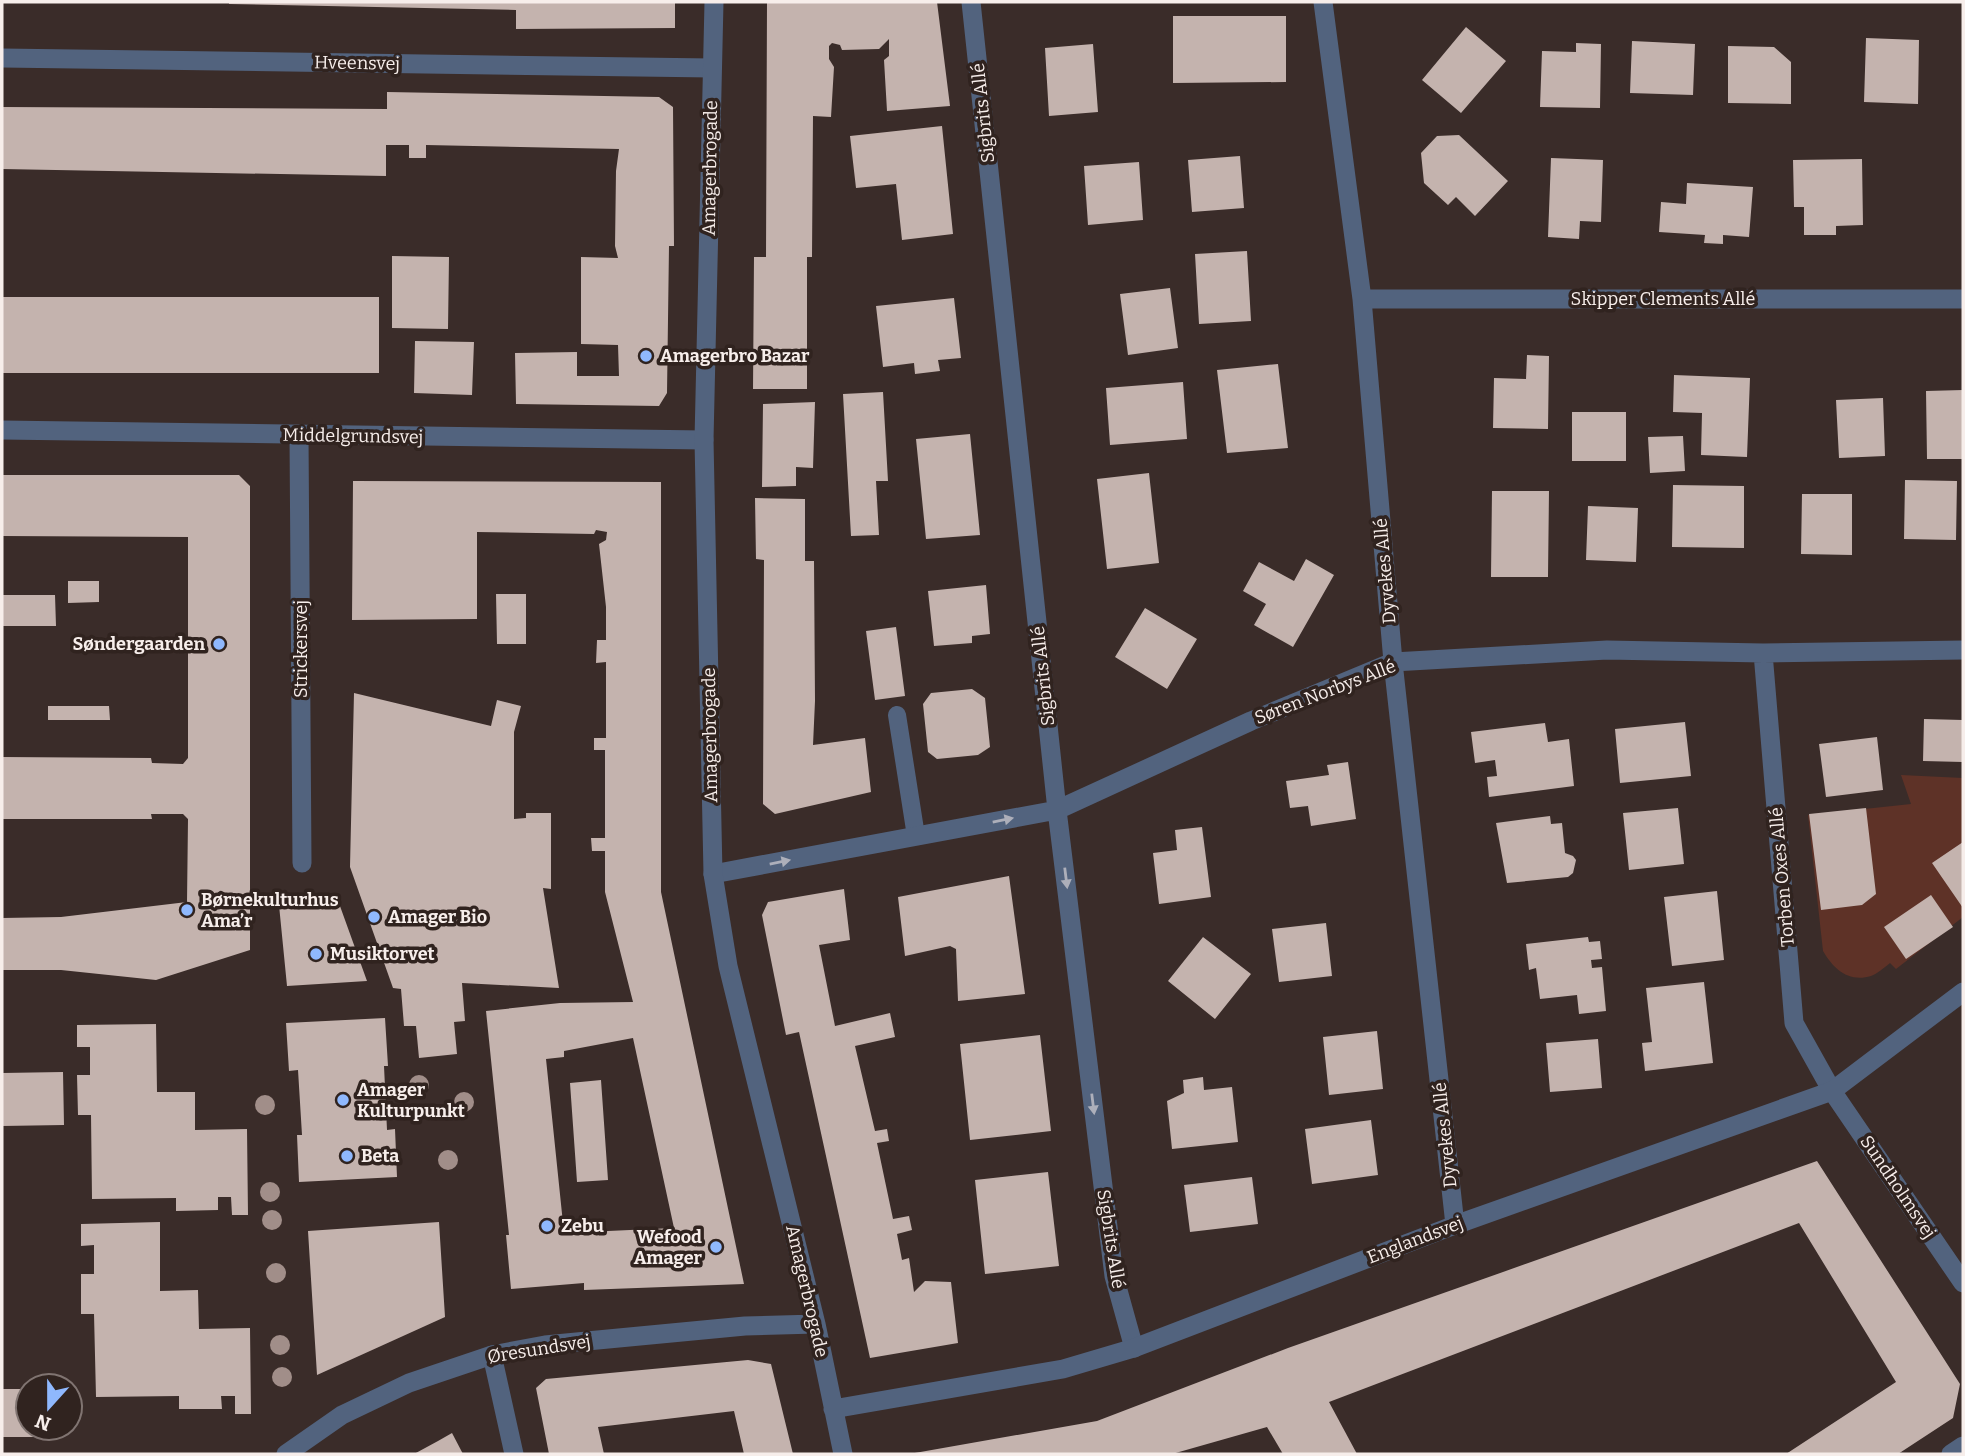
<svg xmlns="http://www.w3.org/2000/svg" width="1965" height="1456" font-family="Bitter,serif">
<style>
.green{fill:#5e3227}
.building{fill:#c4b3ae;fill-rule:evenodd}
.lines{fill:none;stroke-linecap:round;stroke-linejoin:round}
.service{stroke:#52637e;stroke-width:18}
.minor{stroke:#52637e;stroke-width:19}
.tertiary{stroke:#52637e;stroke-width:19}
.tree{fill:#a18e89}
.oneway{fill:#adafba}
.poi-dot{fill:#8fb8fd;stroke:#30231f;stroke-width:2.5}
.labels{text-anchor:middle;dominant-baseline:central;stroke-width:7;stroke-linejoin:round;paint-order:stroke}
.street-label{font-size:18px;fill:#f7eeeb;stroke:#30231f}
.poi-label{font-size:18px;font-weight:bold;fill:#f7eeeb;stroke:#30231f;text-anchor:start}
</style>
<rect width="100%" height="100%" fill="#3a2c29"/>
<path class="green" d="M 1901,775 L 1963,778 L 1963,917 L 1896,969 L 1890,963 C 1885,967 1877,974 1871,976 C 1848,983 1833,968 1823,951 L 1808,815 L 1911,804 Z"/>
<path class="building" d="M 229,2 L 675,2 L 675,28 L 516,29 L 516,10 L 229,4 Z
M 767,2 L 937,2 L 950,106 L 887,111 L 884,60 L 889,56 L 889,39 L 879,49 L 842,50 L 840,45 L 832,43 L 829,46 L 829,59 L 834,67 L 831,117 L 813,116 L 812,257 L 807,257 L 807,389 L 753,389 L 754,257 L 766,257 Z
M 1173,16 L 1286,16 L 1286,82 L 1173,83 Z
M 1466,27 L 1506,61 L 1461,113 L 1422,80 Z
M 1866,38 L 1919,40 L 1918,104 L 1864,102 Z
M 1632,41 L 1695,44 L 1693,95 L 1630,93 Z
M 1576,43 L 1601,44 L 1600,108 L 1540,107 L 1542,51 L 1576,52 Z
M 1093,44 L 1098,112 L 1049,116 L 1045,48 Z
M 1728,46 L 1774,47 L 1791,62 L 1791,104 L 1728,103 Z
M 387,92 L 659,97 L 673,107 L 674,246 L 669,246 L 667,393 L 659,406 L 516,404 L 515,353 L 577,352 L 577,376 L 619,376 L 618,345 L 581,344 L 581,257 L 618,258 L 615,246 L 616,171 L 619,149 L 426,145 L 426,158 L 409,158 L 409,145 L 386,145 L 386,176 L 2,169 L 2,107 L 387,109 Z
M 942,126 L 953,234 L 902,240 L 896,184 L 856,188 L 850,136 Z
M 1459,135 L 1508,181 L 1475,216 L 1456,197 L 1448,205 L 1424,183 L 1421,153 L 1437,136 Z
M 1240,156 L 1244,208 L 1192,212 L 1188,160 Z
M 1551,158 L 1603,160 L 1601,222 L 1580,221 L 1579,239 L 1548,237 Z
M 1862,159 L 1863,225 L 1836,226 L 1836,235 L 1804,235 L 1804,207 L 1794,207 L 1793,160 Z
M 1139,162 L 1143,220 L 1088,225 L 1084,166 Z
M 1687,183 L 1753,187 L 1749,237 L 1723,235 L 1723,244 L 1704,243 L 1705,235 L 1659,232 L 1661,202 L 1686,204 Z
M 1247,251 L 1251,321 L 1199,324 L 1195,254 Z
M 392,256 L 449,257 L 448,329 L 392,328 Z
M 1170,288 L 1178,348 L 1128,355 L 1120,294 Z
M 2,297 L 379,297 L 379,373 L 2,373 Z
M 954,298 L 961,358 L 938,360 L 940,371 L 915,374 L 914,363 L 883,367 L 876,306 Z
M 415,341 L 474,342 L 472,395 L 414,393 Z
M 1527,355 L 1549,356 L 1548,429 L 1493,428 L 1494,378 L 1526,379 Z
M 1278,364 L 1288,448 L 1227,453 L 1217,370 Z
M 1674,375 L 1750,378 L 1747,457 L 1701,455 L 1702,413 L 1673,412 Z
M 1183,382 L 1187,439 L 1110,445 L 1106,388 Z
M 1963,390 L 1963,459 L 1927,459 L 1926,391 Z
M 883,392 L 888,481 L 876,481 L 879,535 L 851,536 L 843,394 Z
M 1883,398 L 1885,456 L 1839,458 L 1836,400 Z
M 815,402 L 813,468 L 796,467 L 796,486 L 762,487 L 763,404 Z
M 1572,412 L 1626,412 L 1626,461 L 1572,461 Z
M 970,434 L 980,535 L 926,539 L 916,439 Z
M 1683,436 L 1685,471 L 1650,473 L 1648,437 Z
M 1149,473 L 1159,563 L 1107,569 L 1097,479 Z
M 2,475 L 239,475 L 250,486 L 250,950 L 156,980 L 61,970 L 2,970 L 2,918 L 61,917 L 187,902 L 188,819 L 183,814 L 151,814 L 152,819 L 2,819 L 2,757 L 151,758 L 152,763 L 183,764 L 188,758 L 188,537 L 2,536 Z
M 1905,480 L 1957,481 L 1956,540 L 1904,539 Z
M 353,481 L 661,482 L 661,892 L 744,1284 L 584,1290 L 584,1283 L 511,1289 L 506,1235 L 509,1235 L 486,1011 L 560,1003 L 633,1002 L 605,892 L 605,851 L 592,851 L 591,838 L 605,838 L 605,750 L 594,750 L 594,738 L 606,738 L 606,662 L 596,663 L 597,640 L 606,640 L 606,607 L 599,544 L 606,540 L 607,532 L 596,530 L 594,534 L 477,532 L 477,619 L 352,620 ZM 633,1038 L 674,1228 L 564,1233 L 546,1059 L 564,1057 L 564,1051 Z
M 1673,485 L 1744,486 L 1744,548 L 1672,547 Z
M 1492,491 L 1549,491 L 1548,577 L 1491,577 Z
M 1802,494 L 1852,494 L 1852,555 L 1801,554 Z
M 755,498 L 805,499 L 805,561 L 814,561 L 815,701 L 813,745 L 865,738 L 871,792 L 775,814 L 763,804 L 764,560 L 756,559 Z
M 1588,506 L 1638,508 L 1636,562 L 1586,560 Z
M 1306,559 L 1334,575 L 1293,647 L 1254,625 L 1266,604 L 1243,591 L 1259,562 L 1294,581 Z
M 68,581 L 99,581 L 99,602 L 68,603 Z
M 986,585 L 990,634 L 972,636 L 972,643 L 934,646 L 928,591 Z
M 496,594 L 526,594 L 526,644 L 497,644 Z
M 2,595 L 55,595 L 56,626 L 2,626 Z
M 1145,608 L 1197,639 L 1167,689 L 1115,657 Z
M 896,627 L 905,696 L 875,700 L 866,631 Z
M 972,689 L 985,698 L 990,747 L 978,755 L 937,759 L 928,752 L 923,704 L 931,693 Z
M 354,693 L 491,726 L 497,700 L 521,706 L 514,732 L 514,819 L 526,818 L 526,813 L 551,813 L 551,889 L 543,888 L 559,988 L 462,983 L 465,1021 L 454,1022 L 457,1054 L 419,1058 L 416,1026 L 404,1026 L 401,989 L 393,988 L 350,867 Z
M 48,706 L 109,706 L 110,720 L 48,720 Z
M 1924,719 L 1963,720 L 1963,762 L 1923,761 Z
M 1685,722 L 1691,776 L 1620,783 L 1615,729 Z
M 1545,723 L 1548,742 L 1569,739 L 1574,786 L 1489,797 L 1487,777 L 1497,776 L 1495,760 L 1475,763 L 1471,732 Z
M 1877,737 L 1883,790 L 1826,797 L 1819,744 Z
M 1348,762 L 1356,819 L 1311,826 L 1308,806 L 1290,808 L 1286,781 L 1329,775 L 1327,765 Z
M 1678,808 L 1684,864 L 1629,870 L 1623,813 Z
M 1866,808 L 1876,894 L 1862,905 L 1821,910 L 1809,814 Z
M 1550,816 L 1551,824 L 1562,823 L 1565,853 L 1573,856 L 1576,860 L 1573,873 L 1568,877 L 1507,883 L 1496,823 Z
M 1202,827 L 1211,897 L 1159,904 L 1153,853 L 1177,850 L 1175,830 Z
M 1963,842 L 1963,908 L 1932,863 Z
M 1009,876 L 1025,994 L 958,1001 L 956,949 L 950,946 L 905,956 L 898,897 Z
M 844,889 L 850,940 L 819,945 L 835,1026 L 890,1013 L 895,1037 L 855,1046 L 875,1131 L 887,1129 L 889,1141 L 877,1143 L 893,1219 L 909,1216 L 912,1230 L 897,1234 L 902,1260 L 909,1258 L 914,1292 L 925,1281 L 951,1282 L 958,1343 L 870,1358 L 799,1032 L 786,1035 L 762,915 L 768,902 Z
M 1717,891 L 1724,960 L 1672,966 L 1664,897 Z
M 278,895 L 336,895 L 367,981 L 287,986 Z
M 1931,895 L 1953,927 L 1906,959 L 1884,927 Z
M 1326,923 L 1332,976 L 1279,982 L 1272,929 Z
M 1203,937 L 1251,974 L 1215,1019 L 1168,981 Z
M 1588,937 L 1589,942 L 1600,941 L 1602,959 L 1591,960 L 1592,968 L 1602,967 L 1606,1011 L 1579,1014 L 1577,995 L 1540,999 L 1536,968 L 1529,970 L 1526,944 Z
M 1704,982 L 1713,1063 L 1645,1071 L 1642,1043 L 1652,1042 L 1646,988 Z
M 385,1018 L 388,1066 L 384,1066 L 387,1130 L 395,1129 L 397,1177 L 299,1182 L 297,1135 L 302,1135 L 298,1070 L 289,1071 L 286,1023 Z
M 156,1024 L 157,1092 L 195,1092 L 195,1130 L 247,1129 L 248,1215 L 232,1215 L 231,1197 L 218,1197 L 218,1210 L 176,1211 L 176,1198 L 92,1199 L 91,1115 L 78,1115 L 77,1075 L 90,1075 L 90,1047 L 77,1047 L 77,1025 Z
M 1377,1031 L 1383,1089 L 1329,1095 L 1323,1037 Z
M 1040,1035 L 1051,1131 L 970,1140 L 960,1044 Z
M 1598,1039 L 1602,1088 L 1550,1092 L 1546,1043 Z
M 63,1072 L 64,1125 L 2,1126 L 2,1073 Z
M 1203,1077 L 1204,1090 L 1232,1087 L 1238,1142 L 1172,1149 L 1167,1101 L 1184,1093 L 1183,1080 Z
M 601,1080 L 608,1180 L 577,1182 L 570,1083 Z
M 1371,1120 L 1378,1175 L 1312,1184 L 1305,1129 Z
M 1817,1161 L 1960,1384 L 1953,1418 L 1898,1454 L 1786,1454 L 1896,1382 L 1799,1223 L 1329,1402 L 1357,1454 L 1283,1454 L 1267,1427 L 1172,1454 L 909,1454 L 1097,1421 L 1288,1348 Z
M 1048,1172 L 1059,1266 L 985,1274 L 975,1180 Z
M 1252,1177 L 1258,1224 L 1190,1232 L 1184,1185 Z
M 160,1222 L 160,1291 L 198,1290 L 199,1329 L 250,1328 L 251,1414 L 235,1414 L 235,1396 L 221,1396 L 222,1409 L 179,1409 L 179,1396 L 96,1397 L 94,1314 L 81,1314 L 81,1274 L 94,1274 L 94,1245 L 81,1246 L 81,1224 Z
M 439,1222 L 445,1317 L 317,1375 L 308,1231 Z
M 748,1360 L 771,1364 L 793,1454 L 744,1454 L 734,1411 L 598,1427 L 604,1454 L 549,1454 L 536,1388 L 546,1379 Z
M 2,1389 L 28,1389 L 28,1428 L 43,1428 L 43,1437 L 2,1437 Z
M 452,1433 L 463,1454 L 414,1454 L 438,1441 Z"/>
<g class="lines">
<path class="service" d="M 897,715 L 916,836"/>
<path class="minor" d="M 971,2 L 1057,810 L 1114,1276 L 1134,1348
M 1323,2 L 1362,299 L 1393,662 L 1455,1225
M 2,58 L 712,68
M 1362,299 L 1963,299
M 2,430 L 704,440
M 299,435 L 302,863
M 1763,653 L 1794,1023 L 1832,1091
M 713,874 L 1057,810 L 1251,721 L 1393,662 L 1607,650 L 1763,653 L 1963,650
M 492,1355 L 514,1454
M 1951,1454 L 1963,1446"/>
<path class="tertiary" d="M 714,2 L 704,440 L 713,874 L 728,966 L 816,1324 L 843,1454
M 1832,1091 L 1963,1283
M 833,1409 L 1063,1369 L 1134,1348 L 1455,1225 L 1832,1091 L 1963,992
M 286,1454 L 342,1415 L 409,1383 L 492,1355 L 545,1345 L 745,1326 L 816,1324"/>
</g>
<g class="tree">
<circle cx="419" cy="1085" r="10"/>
<circle cx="464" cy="1102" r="10"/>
<circle cx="265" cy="1105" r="10"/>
<circle cx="448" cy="1160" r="10"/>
<circle cx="270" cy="1192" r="10"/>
<circle cx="272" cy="1220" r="10"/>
<circle cx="276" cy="1273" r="10"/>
<circle cx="280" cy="1345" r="10"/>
<circle cx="282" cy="1377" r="10"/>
</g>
<defs><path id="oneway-solid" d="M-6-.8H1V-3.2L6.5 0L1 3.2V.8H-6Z" transform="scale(1.75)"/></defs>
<g class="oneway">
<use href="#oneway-solid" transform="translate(1003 820) rotate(-11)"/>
<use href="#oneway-solid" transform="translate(780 862) rotate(-11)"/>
<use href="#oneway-solid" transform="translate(1066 878) rotate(83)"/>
<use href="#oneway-solid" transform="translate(1093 1104) rotate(83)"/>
</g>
<g class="poi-dot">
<circle cx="646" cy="356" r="7"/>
<circle cx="219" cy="644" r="7"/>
<circle cx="187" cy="910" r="7"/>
<circle cx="374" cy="917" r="7"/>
<circle cx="316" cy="954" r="7"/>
<circle cx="343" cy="1100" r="7"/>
<circle cx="347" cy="1156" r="7"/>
<circle cx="547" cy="1226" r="7"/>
<circle cx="716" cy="1247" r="7"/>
</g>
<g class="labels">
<g class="street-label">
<text transform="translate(357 63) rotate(1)">Hveensvej</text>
<text transform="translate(983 113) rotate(-96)">Sigbrits Allé</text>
<text transform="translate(710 168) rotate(-89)">Amagerbrogade</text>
<text x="1663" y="299">Skipper Clements Allé</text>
<text transform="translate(353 436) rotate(1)">Middelgrundsvej</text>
<text transform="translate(1385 571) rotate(-95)">Dyvekes Allé</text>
<text transform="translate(301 649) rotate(-90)">Strickersvej</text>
<text transform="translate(1043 676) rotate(-96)">Sigbrits Allé</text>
<text transform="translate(1325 692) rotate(-21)">Søren Norbys Allé</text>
<text transform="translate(710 735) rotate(-91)">Amagerbrogade</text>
<text transform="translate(1782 877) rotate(-95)">Torben Oxes Allé</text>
<text transform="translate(1445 1135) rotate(-96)">Dyvekes Allé</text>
<text transform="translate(1898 1187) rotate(56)">Sundholmsvej</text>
<text transform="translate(1111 1239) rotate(81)">Sigbrits Allé</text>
<text transform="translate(1415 1240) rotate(-21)">Englandsvej</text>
<text transform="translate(807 1291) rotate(77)">Amagerbrogade</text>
<text transform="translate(539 1349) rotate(-9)">Øresundsvej</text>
</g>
<g class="poi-label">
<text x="660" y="356">Amagerbro Bazar</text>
<text x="205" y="644" text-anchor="end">Søndergaarden</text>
<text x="201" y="900">Børnekulturhus<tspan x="201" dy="21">Ama’r</tspan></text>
<text x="388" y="917">Amager Bio</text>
<text x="330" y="954">Musiktorvet</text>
<text x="357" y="1090">Amager<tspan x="357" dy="21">Kulturpunkt</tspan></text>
<text x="361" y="1156">Beta</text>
<text x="561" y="1226">Zebu</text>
<text x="702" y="1237" text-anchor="end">Wefood<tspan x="702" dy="21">Amager</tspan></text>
</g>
</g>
<rect width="1965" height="1456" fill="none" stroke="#f7eeeb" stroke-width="7"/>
<g transform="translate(49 1407) rotate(201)"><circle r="33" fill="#30231f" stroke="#807471" stroke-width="2"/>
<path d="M0-5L12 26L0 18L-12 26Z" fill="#8fb8fd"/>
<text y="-10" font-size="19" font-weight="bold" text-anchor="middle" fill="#f7eeeb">N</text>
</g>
</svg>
